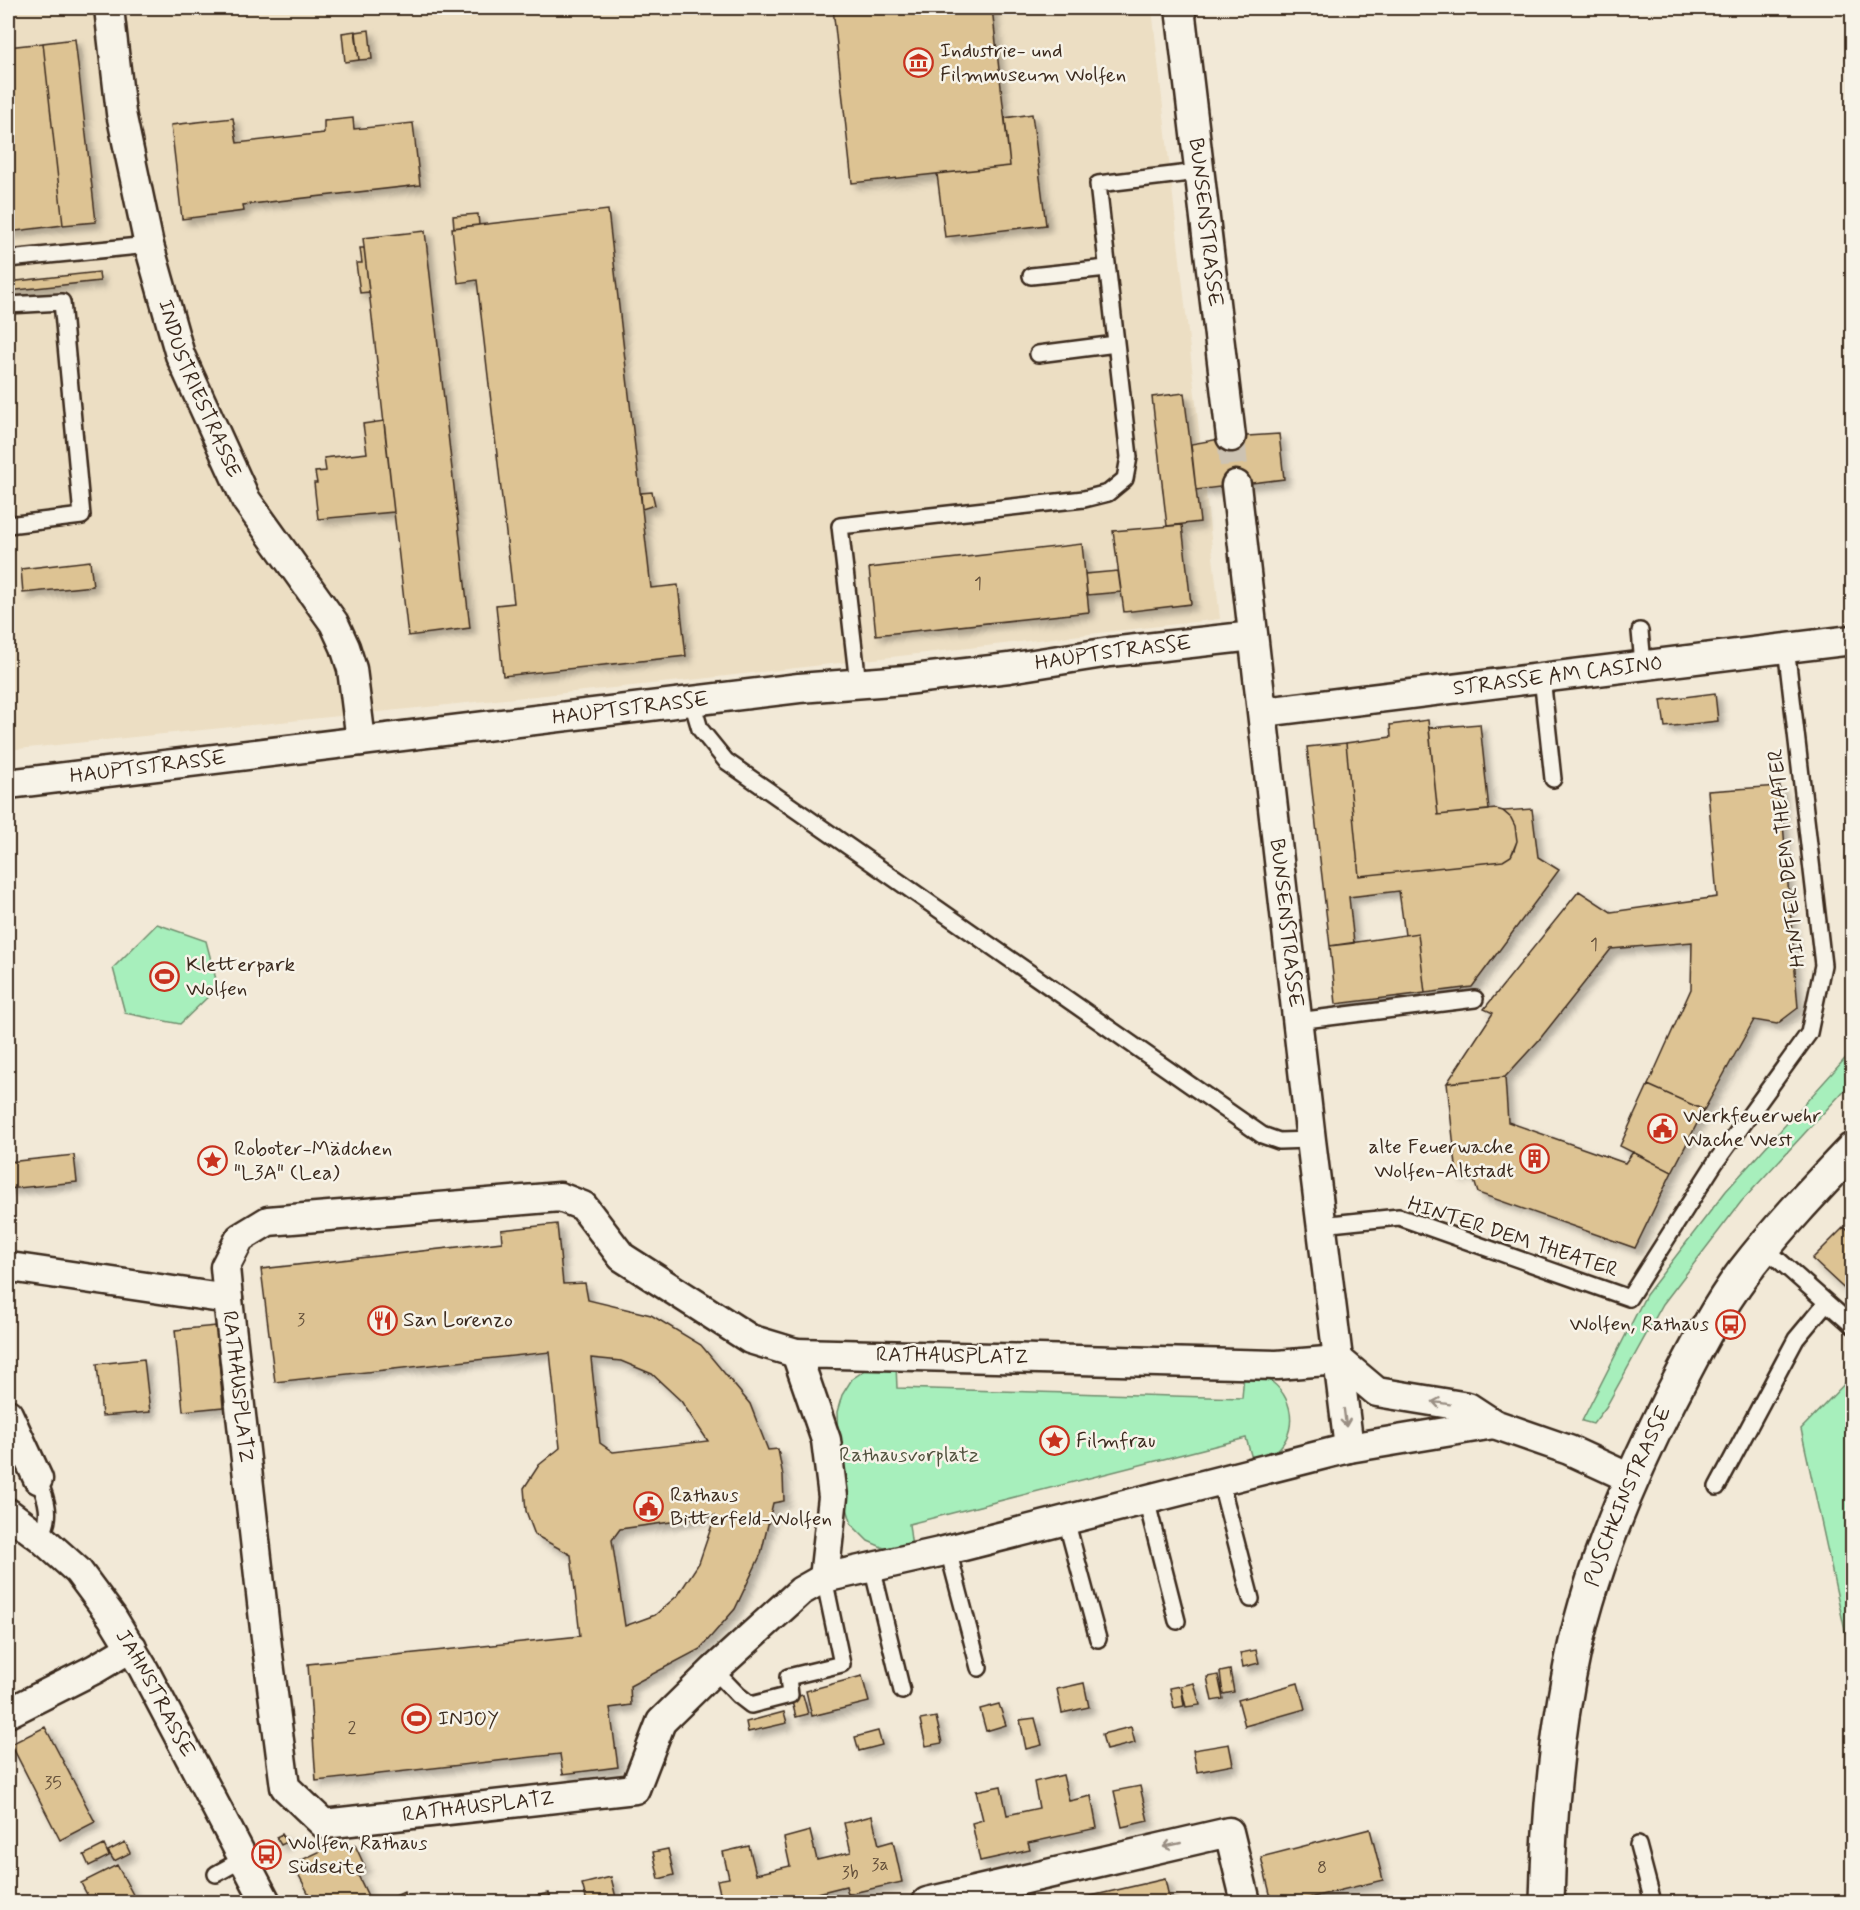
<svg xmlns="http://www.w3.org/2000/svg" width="1860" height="1910" font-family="Mynerve,sans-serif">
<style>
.built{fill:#ecdec3}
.green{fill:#a7efbc;stroke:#718c6d;stroke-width:1.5}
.building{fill:#ddc393;stroke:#3b2a1e;stroke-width:1.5;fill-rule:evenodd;filter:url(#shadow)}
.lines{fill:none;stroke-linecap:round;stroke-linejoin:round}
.street-tunnel{stroke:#cdc3b2;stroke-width:28;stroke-dasharray:28 14;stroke-linecap:butt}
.lane-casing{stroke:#3b2a1e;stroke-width:20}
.street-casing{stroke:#3b2a1e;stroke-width:33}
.secondary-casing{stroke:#3b2a1e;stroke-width:38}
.lane{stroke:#f7f3e8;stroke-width:15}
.street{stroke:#f7f3e8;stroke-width:28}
.secondary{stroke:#f7f3e8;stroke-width:33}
.oneway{stroke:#998e83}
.labels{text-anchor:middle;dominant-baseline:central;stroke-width:5;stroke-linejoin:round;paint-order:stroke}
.number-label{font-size:18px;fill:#64503b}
.poi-label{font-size:21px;fill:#3b2a1e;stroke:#f7f3e8;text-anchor:start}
.street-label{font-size:21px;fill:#3b2a1e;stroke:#f7f3e8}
.park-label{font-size:21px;fill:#51513e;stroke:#f7f3e8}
</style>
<defs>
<filter id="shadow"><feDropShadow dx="5.5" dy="5.5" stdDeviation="3" flood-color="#0004"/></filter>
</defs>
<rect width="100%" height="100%" fill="#f2e9d7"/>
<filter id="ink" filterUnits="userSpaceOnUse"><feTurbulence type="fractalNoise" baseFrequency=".0167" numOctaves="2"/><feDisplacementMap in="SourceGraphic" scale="12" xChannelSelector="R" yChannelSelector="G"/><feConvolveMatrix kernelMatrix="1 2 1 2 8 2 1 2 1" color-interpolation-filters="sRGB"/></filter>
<g filter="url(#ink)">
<path class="built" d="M 8,8 L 1152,8 L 1220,619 L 700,679 L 8,750 Z"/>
<path class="green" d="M 157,924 L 206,941 L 218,987 L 180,1024 L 125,1013 L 113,968 Z
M 1852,1051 L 1852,1082 L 1741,1202 L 1663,1304 L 1606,1407 L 1593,1424 L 1582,1421 L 1646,1295 L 1726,1191 Z
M 896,1365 L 897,1388 L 1242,1398 L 1244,1374 C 1252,1376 1265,1377 1272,1382 C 1296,1400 1298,1438 1271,1455 C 1266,1458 1259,1459 1253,1462 L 1246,1438 L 909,1524 L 912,1548 L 884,1548 L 868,1541 L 852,1525 L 844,1498 L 838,1442 L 837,1412 L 842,1395 L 852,1379 L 870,1367 Z
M 1852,1376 L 1852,1663 L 1801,1429 Z"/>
<path class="building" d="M 833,8 L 992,8 L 1010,166 L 852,183 Z
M 369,30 L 372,59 L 359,60 L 356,32 Z
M 355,31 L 359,60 L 345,62 L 342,33 Z
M 75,39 L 96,222 L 63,225 L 43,43 Z
M 43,43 L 63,225 L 8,232 L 8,47 Z
M 1032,114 L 1046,225 L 945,237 L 937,174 L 1010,166 L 1005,118 Z
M 233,118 L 237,143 L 324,133 L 324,121 L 353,118 L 354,129 L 413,123 L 420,185 L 243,205 L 244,211 L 182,219 L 171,125 Z
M 608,210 L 651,588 L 678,585 L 686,656 L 503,676 L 496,605 L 514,603 L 477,280 L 458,283 L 452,228 Z
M 478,214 L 479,225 L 454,228 L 453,216 Z
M 425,231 L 470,628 L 408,636 L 363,238 Z
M 360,248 L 364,248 L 369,292 L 360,293 L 356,263 L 362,263 Z
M 99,272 L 100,281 L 8,291 L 8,282 Z
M 1184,393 L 1200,522 L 1167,526 L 1152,397 Z
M 384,421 L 394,512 L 318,519 L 314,483 L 317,483 L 315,472 L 326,471 L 324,458 L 367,453 L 363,424 Z
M 1279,434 L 1284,479 L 1196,490 L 1191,444 L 1231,437 Z
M 652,492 L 655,505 L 642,509 L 641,493 Z
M 1182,525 L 1191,604 L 1124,612 L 1113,531 Z
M 1082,544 L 1089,612 L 876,635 L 869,568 Z
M 90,561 L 93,586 L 23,593 L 21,569 Z
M 1118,571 L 1121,592 L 1087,595 L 1085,574 Z
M 1715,693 L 1718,721 L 1665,727 L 1661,700 Z
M 1428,720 L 1438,815 L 1496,809 L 1503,811 L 1511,818 L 1515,826 L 1517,841 L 1514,850 L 1511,856 L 1503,861 L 1359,876 L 1346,743 L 1391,737 L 1390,725 Z
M 1480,724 L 1489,810 L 1438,815 L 1429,728 Z
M 1346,743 L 1359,876 L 1503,861 L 1511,856 L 1517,841 L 1515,826 L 1511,818 L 1503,811 L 1532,809 L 1538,857 L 1559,870 L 1472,987 L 1425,993 L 1418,933 L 1405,935 L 1399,891 L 1349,897 L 1354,943 L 1330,946 L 1307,747 Z
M 1780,786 L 1798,1008 L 1777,1024 L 1754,1020 L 1704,1110 L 1648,1085 L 1691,989 L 1692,942 L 1611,949 L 1539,1040 L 1505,1077 L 1447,1083 L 1493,1013 L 1484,1009 L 1579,891 L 1611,912 L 1717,897 L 1708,791 Z
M 1418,933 L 1425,993 L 1336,1004 L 1330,946 Z
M 1505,1077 L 1508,1122 L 1625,1163 L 1633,1152 L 1672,1172 L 1635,1248 L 1478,1193 L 1472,1174 L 1457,1175 L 1447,1083 Z
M 1648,1085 L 1704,1110 L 1672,1172 L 1620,1146 Z
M 74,1155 L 77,1182 L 8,1189 L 8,1162 Z
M 557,1224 L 563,1284 L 585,1283 L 588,1300 L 651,1315 L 701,1345 L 750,1404 L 768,1450 L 778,1449 L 783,1476 L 784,1501 L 773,1503 L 761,1554 L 735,1609 L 700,1649 L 630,1686 L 631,1705 L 610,1708 L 618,1767 L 563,1774 L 560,1754 L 316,1781 L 308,1664 L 580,1636 L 571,1555 L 535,1535 L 526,1511 L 524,1488 L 539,1465 L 560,1448 L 550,1352 L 275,1382 L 261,1269 L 502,1242 L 501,1230 ZM 591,1358 L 621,1361 L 652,1374 L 681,1401 L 708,1441 L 613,1452 L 600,1443 ZM 715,1516 L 699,1563 L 678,1595 L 655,1615 L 625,1626 L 612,1540 L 620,1529 Z
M 1852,1224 L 1852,1296 L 1812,1259 L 1844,1227 L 1847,1230 Z
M 216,1326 L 223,1407 L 183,1411 L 175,1330 Z
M 144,1359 L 150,1412 L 102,1416 L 97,1364 Z
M 1256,1650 L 1259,1663 L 1243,1667 L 1240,1653 Z
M 1230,1670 L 1234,1692 L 1223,1694 L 1220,1672 Z
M 1218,1675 L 1223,1699 L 1212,1701 L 1207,1677 Z
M 862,1676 L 869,1702 L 812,1716 L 806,1691 Z
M 1084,1683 L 1089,1707 L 1062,1713 L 1057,1689 Z
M 1194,1683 L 1200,1705 L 1186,1707 L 1181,1686 Z
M 1298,1683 L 1305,1709 L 1245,1726 L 1238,1700 Z
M 1181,1686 L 1184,1706 L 1174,1708 L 1170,1688 Z
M 803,1695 L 808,1714 L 796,1717 L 791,1698 Z
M 999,1704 L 1006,1725 L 986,1731 L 980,1709 Z
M 784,1712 L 787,1723 L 748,1732 L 746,1722 Z
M 936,1717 L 942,1743 L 926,1746 L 920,1720 Z
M 1035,1718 L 1042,1745 L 1026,1749 L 1020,1720 Z
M 45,1727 L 95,1822 L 60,1840 L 11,1744 Z
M 1131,1727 L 1135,1743 L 1106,1750 L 1102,1734 Z
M 878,1731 L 882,1745 L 859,1751 L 855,1737 Z
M 1229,1744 L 1233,1765 L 1197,1772 L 1193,1750 Z
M 1063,1775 L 1069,1801 L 1091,1796 L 1097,1828 L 1028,1843 L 1030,1850 L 980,1861 L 972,1823 L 983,1820 L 976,1791 L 1001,1786 L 1007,1815 L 1039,1808 L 1034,1782 Z
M 1140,1786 L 1148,1821 L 1122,1827 L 1114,1791 Z
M 872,1816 L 879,1845 L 893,1841 L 902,1882 L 848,1894 L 846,1886 L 782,1902 L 722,1902 L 717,1880 L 729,1878 L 723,1852 L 749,1846 L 756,1874 L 790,1866 L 784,1838 L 810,1831 L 817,1860 L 851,1852 L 844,1823 Z
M 1370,1829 L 1383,1880 L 1292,1902 L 1272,1902 L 1261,1857 Z
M 282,1834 L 287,1842 L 281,1845 L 276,1837 Z
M 342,1841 L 346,1850 L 355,1845 L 365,1867 L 356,1871 L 369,1898 L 361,1902 L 313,1902 L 293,1864 Z
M 125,1842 L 130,1853 L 114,1861 L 108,1851 Z
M 104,1845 L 109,1856 L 89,1866 L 84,1855 Z
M 668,1849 L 674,1875 L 659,1879 L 653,1852 Z
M 117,1865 L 137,1902 L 91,1902 L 81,1883 Z
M 611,1877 L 617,1902 L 587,1902 L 582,1884 Z
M 1165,1879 L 1170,1902 L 1065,1902 Z
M 404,1892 L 407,1902 L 382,1902 Z
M 549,1893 L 551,1902 L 523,1902 L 522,1899 Z"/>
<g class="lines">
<path class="street-tunnel" d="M 1231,437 L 1236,485"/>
<defs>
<path id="lane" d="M 8,259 L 149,245
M 1031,276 L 1107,268
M 8,305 L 62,302 L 82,516 L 8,525
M 1038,354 L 1116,344
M 1640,631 L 1643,664
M 1542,677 L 1553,779
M 858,684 L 840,526 L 1084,499 L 1108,493 L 1125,479 L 1129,457 L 1098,184 L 1198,172
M 692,702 L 700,729 L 726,761 L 1262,1135 L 1279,1141 L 1311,1140
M 1297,1021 L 1475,999
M 1321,1225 L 1399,1217 L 1629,1298 L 1715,1163 L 1809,1033 L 1823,965 L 1786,647
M 1764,1247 L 1852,1325
M 38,1479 C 47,1499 53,1518 40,1537
M 1220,1480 L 1251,1599
M 1717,1487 L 1796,1339 L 1826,1303
M 1146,1499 L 1177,1621
M 1066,1520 L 1098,1639
M 948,1550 L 979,1668
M 872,1567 L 902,1691
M 714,1670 L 738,1695 L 751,1705 L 790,1695 L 788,1677 L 842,1664 L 824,1578
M 1638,1845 L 1653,1902
M 216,1874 L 243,1859"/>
<g id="street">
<path id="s1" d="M 109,8 L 121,113 L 149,245 L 180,355 L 246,500 L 334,623 L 345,647 L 352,669 L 361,741"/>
<path id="s2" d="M 1180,8 L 1231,437"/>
<path id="s3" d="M 1236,485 L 1311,1140 L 1349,1448 L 1494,1424"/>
<path id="s4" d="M 1263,712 L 1852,640"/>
<path id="s5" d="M 8,784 L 799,688 L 905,680 L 1009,668 L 1110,652 L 1253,636"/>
<path d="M 8,1270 L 10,1267 L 228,1299 L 225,1267 L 240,1238 L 268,1221 L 560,1197 L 583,1206 L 622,1257 L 750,1339 L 796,1353"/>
<path id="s6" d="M 228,1299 L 267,1647 L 285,1787 L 324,1824 L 635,1789 L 661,1722 L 714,1670 L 801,1591 L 824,1578"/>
<path d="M 1339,1360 L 1277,1365 L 796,1353 L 826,1440 L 833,1497 L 824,1578 L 940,1552 L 1349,1448"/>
<path d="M 1339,1360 L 1377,1392 L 1468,1407 L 1494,1424 L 1569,1450 L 1632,1479"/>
<path d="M 8,1414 L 38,1479"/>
<path id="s7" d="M 8,1513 L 40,1537 L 78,1571 L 112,1617 L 143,1668 L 266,1902"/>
<path d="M 8,1713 L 95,1669 L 132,1647"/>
<path d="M 927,1902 L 1229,1832 L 1246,1902"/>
</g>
<g id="secondary">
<path id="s8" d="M 1547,1902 C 1549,1818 1556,1733 1574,1651 C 1593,1564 1629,1480 1669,1401 C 1692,1357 1714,1312 1744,1272 C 1777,1229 1815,1189 1852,1150"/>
</g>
</defs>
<use href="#lane" class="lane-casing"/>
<use href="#street" class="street-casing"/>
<use href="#secondary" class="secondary-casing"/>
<use href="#lane" class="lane"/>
<use href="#street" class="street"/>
<use href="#secondary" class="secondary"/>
</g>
<defs><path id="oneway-shaft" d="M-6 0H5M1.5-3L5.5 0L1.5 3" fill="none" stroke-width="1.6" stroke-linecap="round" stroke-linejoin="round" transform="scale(1.5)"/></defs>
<g class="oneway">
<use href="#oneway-shaft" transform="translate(1441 1403) rotate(-171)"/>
<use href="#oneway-shaft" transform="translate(1345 1418) rotate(83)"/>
<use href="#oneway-shaft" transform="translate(1172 1845) rotate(167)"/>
</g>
</g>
<defs>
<symbol id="museum-ring" viewBox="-11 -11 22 22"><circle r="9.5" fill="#f7f3e8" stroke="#c8321e" stroke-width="1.5"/><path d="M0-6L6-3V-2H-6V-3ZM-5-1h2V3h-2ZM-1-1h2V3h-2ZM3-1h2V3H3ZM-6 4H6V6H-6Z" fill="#c8321e"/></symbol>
<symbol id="stadium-ring" viewBox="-11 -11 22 22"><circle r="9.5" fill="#f7f3e8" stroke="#c8321e" stroke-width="1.5"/><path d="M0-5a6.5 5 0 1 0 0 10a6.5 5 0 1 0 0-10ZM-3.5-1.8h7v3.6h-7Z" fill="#c8321e"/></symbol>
<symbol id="civic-ring" viewBox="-11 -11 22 22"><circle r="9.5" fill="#f7f3e8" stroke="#c8321e" stroke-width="1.5"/><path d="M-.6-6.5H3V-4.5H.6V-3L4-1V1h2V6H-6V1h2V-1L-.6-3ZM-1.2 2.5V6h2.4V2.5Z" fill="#c8321e"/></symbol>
<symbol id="building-ring" viewBox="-11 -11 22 22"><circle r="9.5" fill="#f7f3e8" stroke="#c8321e" stroke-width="1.5"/><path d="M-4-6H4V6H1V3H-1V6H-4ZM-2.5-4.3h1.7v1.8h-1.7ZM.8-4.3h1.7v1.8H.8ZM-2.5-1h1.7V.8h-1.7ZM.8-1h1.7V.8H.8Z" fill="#c8321e"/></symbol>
<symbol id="sight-ring" viewBox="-11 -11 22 22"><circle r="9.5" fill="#f7f3e8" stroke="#c8321e" stroke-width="1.5"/><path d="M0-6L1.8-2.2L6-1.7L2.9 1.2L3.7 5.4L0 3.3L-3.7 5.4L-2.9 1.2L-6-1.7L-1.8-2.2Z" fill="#c8321e"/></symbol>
<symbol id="restaurant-ring" viewBox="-11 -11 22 22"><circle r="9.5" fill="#f7f3e8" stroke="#c8321e" stroke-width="1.5"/><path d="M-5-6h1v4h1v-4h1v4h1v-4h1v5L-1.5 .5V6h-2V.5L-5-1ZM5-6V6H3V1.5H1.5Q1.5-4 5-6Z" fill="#c8321e"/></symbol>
<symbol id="bus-ring" viewBox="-11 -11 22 22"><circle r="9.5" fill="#f7f3e8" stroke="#c8321e" stroke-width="1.5"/><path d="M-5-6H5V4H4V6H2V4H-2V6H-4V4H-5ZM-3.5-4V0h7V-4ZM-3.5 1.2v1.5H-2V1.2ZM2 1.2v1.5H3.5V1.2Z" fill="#c8321e"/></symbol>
</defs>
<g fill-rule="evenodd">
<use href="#museum-ring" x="902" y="46" width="33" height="33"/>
<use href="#stadium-ring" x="148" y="960" width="33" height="33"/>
<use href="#civic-ring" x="1646" y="1112" width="33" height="33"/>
<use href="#building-ring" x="1518" y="1142" width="33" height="33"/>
<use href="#sight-ring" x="196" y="1144" width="33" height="33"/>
<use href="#restaurant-ring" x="366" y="1304" width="33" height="33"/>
<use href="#bus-ring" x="1714" y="1308" width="33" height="33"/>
<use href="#sight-ring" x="1038" y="1424" width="33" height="33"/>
<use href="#civic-ring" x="632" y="1490" width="33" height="33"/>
<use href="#stadium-ring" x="400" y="1702" width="33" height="33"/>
<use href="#bus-ring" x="250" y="1838" width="33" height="33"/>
</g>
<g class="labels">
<g class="number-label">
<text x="978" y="584">1</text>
<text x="1594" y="945">1</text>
<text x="301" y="1320">3</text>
<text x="352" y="1728">2</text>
<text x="53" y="1783">35</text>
<text x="880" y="1865">3a</text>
<text x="1322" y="1868">8</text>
<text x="850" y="1873">3b</text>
</g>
<g class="poi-label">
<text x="940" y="51">Industrie- und<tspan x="940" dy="24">Filmmuseum Wolfen</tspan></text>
<text x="186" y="965">Kletterpark<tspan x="186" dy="24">Wolfen</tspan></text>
<text x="1683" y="1116">Werkfeuerwehr<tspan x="1683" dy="24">Wache West</tspan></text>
<text x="1514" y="1147" text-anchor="end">alte Feuerwache<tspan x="1514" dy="24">Wolfen-Altstadt</tspan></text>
<text x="234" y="1149">Roboter-Mädchen<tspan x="234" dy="24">"L3A" (Lea)</tspan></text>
<text x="403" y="1320">San Lorenzo</text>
<text x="1709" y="1324" text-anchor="end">Wolfen, Rathaus</text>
<text x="1076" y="1441">Filmfrau</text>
<text x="670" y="1495">Rathaus<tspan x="670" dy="24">Bitterfeld-Wolfen</tspan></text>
<text x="438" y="1719">INJOY</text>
<text x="288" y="1843">Wolfen, Rathaus<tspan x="288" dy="24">Südseite</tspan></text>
</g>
<g class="street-label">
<text stroke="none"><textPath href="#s2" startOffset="216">BUNSENSTRASSE</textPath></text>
<text stroke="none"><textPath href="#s1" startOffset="393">INDUSTRIESTRASSE</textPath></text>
<text stroke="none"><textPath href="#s5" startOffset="1113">HAUPTSTRASSE</textPath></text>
<text stroke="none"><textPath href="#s4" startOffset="297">STRASSE AM CASINO</textPath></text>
<text stroke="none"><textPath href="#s5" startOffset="627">HAUPTSTRASSE</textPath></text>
<text stroke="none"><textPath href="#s5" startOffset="141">HAUPTSTRASSE</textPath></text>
<text transform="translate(1787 858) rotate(-96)">HINTER DEM THEATER</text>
<text stroke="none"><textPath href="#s3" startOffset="441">BUNSENSTRASSE</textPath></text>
<text transform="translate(1513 1237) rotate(18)">HINTER DEM THEATER</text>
<text transform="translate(952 1356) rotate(1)">RATHAUSPLATZ</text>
<text stroke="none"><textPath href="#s6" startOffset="88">RATHAUSPLATZ</textPath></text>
<text stroke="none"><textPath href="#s8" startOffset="417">PUSCHKINSTRASSE</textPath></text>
<text stroke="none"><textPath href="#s7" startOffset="236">JAHNSTRASSE</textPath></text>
<text stroke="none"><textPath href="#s6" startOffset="700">RATHAUSPLATZ</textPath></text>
</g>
<g class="park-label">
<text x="909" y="1455">Rathausvorplatz</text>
</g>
</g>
<rect width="1860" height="1910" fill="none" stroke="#f7f3e8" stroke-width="30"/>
<rect x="15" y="15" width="1830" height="1880" fill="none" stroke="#3b2a1e" stroke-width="2" filter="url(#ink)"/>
</svg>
